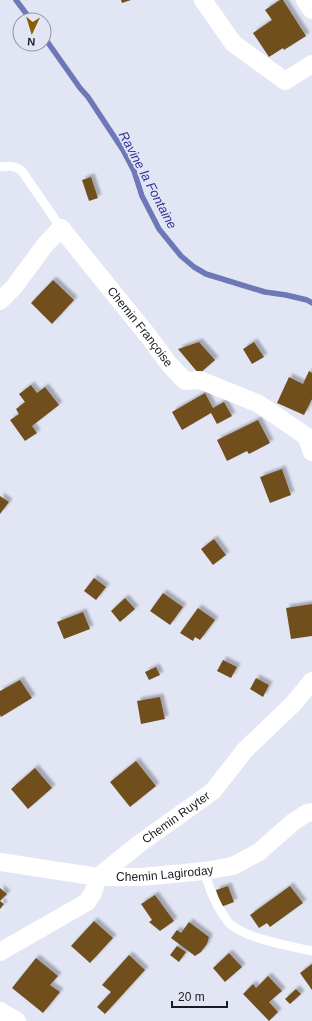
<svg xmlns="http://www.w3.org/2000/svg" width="312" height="1021" font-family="Arial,sans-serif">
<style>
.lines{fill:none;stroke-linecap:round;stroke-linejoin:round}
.stream{stroke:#6e78b7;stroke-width:5.5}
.building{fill:#6f4f1f;filter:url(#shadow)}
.service{stroke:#fff;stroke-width:9}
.minor{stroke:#fff;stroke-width:18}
.labels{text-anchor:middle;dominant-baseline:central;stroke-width:4;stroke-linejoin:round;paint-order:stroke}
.street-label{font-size:12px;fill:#1b1c21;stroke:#e1e5f4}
.water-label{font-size:13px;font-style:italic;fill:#323396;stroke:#e1e5f4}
</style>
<defs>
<filter id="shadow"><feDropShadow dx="3.5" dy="-3.5" stdDeviation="1" flood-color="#0004"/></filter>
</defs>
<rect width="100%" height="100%" fill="#e1e5f4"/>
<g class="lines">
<path class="stream" d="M 16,0 L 31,20
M 44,37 L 80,88 L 88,97 L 123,150 L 134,171 L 142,196 L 159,229 L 181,256 L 194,267 L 206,274 L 265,292 L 286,295 L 307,300 L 312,303"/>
</g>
<path class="building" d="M 121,0 L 131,0 L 122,3 Z
M 280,0 L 283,0 L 306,36 L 284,50 L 283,48 L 269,57 L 253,33 L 272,20 L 265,10 Z
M 91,177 L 98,198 L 89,201 L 82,180 Z
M 53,280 L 74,300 L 52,324 L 31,303 Z
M 199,342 L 215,360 L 199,374 L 178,349 Z
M 254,342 L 264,357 L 252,364 L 243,349 Z
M 309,371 L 312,373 L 312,399 L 304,415 L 277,403 L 289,377 L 303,384 Z
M 31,385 L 37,393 L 45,387 L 59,405 L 32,426 L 37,433 L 25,441 L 10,420 L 19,414 L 16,409 L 25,402 L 19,394 Z
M 205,393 L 213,408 L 224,402 L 232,416 L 217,424 L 211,413 L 182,430 L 172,412 Z
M 258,420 L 270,443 L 249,454 L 247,451 L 227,461 L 217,440 Z
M 282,469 L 291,495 L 270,503 L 260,477 Z
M 0,496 L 9,502 L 0,514 Z
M 214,539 L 226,555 L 213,565 L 201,549 Z
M 94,578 L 106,587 L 96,600 L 84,591 Z
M 163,593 L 183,607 L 170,625 L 150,611 Z
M 125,598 L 135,609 L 120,622 L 111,611 Z
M 312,604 L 312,636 L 291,639 L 286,608 Z
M 198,608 L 215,620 L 200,640 L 195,637 L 193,641 L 180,633 Z
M 83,612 L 90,629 L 64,639 L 57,622 Z
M 223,660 L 237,667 L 231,678 L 217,671 Z
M 156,667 L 160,675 L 149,680 L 145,672 Z
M 256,678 L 269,685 L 263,697 L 250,689 Z
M 20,680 L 32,698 L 1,717 L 0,715 L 0,691 Z
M 160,697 L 165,719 L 141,724 L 137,701 Z
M 136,761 L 156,786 L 130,807 L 110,782 Z
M 35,768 L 52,788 L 28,809 L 11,789 Z
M 228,886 L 234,902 L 221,907 L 216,890 Z
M 290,886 L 303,903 L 270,927 L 267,923 L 259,928 L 250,915 Z
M 0,888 L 7,894 L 0,901 L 4,904 L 0,909 Z
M 155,895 L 174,921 L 160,931 L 149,922 L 152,920 L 141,904 Z
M 94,921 L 113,938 L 90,963 L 71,946 Z
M 189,922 L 209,937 L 207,944 L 201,952 L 195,956 L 171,938 L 177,930 L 181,933 Z
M 177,946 L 186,952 L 179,962 L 170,955 Z
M 229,953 L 242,967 L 225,982 L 213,968 Z
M 129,955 L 145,970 L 105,1014 L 97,1007 L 111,992 L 102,985 Z
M 36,958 L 58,976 L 50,985 L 60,992 L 43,1013 L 12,988 Z
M 312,964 L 312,990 L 300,973 Z
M 268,976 L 282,991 L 269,1002 L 278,1012 L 269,1021 L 243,994 L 253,984 L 256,988 Z
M 296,989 L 301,994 L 290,1004 L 285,999 Z"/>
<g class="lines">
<path class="service" d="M 0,167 C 9,166 14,165 22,171 L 61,228
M 204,871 C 209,887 214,902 224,916 C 226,918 227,922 230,924 C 248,939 289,946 312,951"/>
<g class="minor">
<path d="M 203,0 L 233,43 L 285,81 L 312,64"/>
<path d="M 305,0 L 312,10"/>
<path id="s1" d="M 0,301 L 14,287 L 45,245 L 61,228 L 149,337 L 169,364 L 185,381 L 200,380 L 259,404 L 306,436 L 312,452"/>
<path id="s2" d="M 0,862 L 98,877 L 141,877 L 204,871 L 233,866 L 259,852 L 293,822 L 307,813 L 312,812"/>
<path id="s3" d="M 0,952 L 87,902 L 93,893 L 98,877 L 139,844 L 213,791 L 245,750 L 293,704 L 312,681"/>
<path d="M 0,1011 L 17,1021"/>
</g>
</g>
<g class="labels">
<g class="street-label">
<text stroke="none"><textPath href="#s1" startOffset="222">Chemin Françoise</textPath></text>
<text stroke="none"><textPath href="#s3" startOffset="226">Chemin Ruyter</textPath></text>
<text stroke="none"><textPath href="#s2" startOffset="166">Chemin Lagiroday</textPath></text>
</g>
<g class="water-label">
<text transform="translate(148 180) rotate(62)">Ravine la Fontaine</text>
</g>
</g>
<g transform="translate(32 32) rotate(184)"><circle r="19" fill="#e1e5f4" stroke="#9295a0"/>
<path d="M0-3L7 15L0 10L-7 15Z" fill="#8c5c03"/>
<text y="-6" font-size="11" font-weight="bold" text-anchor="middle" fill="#1b1c21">N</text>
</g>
<path d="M172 1001v6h55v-6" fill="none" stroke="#1b1c21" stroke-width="2"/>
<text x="178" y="1001" font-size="12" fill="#1b1c21" stroke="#e1e5f4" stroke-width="3" paint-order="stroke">20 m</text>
</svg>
